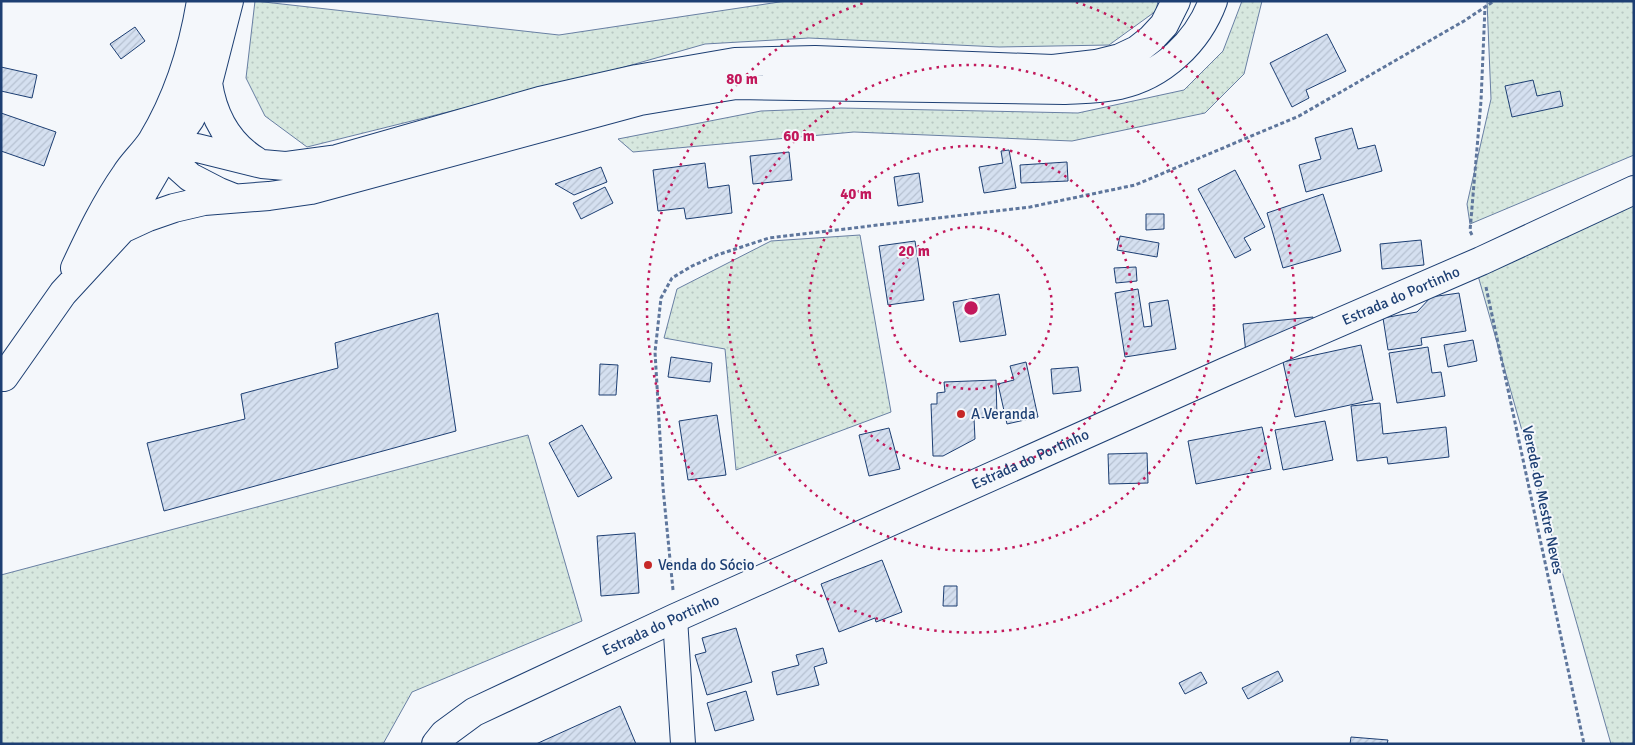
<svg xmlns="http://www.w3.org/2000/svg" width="1635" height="745" font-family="Signika,sans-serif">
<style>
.grass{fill:url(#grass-dots);stroke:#687fa3}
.building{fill:url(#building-hatch);stroke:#1d3f73}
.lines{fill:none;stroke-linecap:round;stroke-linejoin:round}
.minor-casing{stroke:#1d3f73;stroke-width:26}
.tertiary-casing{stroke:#1d3f73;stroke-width:30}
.trunk-casing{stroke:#1d3f73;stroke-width:30}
.path{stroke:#5e769c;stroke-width:3;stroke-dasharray:4 2.5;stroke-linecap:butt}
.minor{stroke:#f4f7fb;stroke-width:24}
.tertiary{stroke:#f4f7fb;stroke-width:28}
.trunk{stroke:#f4f7fb;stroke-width:28}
.ring{fill:none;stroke:#c2185b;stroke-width:2.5;stroke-dasharray:2.5 5}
.poi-dot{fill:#c62828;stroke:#f4f7fb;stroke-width:2}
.labels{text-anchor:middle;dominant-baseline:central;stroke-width:4;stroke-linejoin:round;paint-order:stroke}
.street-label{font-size:15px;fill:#1d3f73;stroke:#f4f7fb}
.poi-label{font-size:15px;fill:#1d3f73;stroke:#f4f7fb;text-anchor:start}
.centre{fill:#c2185b;stroke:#f4f7fb;stroke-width:2.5}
.ring-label{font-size:15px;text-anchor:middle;font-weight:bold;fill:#c2185b;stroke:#f4f7fb;stroke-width:4;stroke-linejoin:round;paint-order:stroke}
</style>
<defs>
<pattern id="grass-dots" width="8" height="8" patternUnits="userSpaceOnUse" patternTransform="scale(1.25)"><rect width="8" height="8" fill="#d7e8df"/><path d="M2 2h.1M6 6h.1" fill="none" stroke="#b8c8c3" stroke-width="1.8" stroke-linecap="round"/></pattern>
<pattern id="building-hatch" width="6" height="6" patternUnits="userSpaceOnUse" patternTransform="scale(1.25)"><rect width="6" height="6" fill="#d5e0f0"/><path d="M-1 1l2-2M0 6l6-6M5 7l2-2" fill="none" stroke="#b6c1d1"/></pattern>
</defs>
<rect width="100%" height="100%" fill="#f4f7fb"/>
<path class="grass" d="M 255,1 L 559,35 L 786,1 L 1158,1 L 1156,11 L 1109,45 L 999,47 L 809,38 L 705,44 L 593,76 L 307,147 L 265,116 L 246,78 Z
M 1242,1 L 1262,1 L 1244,74 L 1205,113 L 1072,141 L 854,132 L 633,152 L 618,139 L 761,111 L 841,108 L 1078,113 L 1184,90 L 1223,51 Z
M 1487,1 L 1634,1 L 1634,155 L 1470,224 L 1467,204 L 1491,99 Z
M 1634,198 L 1634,744 L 1611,744 L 1475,265 Z
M 860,235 L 891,412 L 736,470 L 725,349 L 664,338 L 677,289 L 771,241 Z
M 528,435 L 582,621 L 412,692 L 383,744 L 1,744 L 1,575 Z"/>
<path class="building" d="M 135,27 L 145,41 L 121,59 L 110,44 Z
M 1327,34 L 1346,71 L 1306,90 L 1309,98 L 1292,107 L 1270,63 Z
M 1,67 L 37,75 L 32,98 L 1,91 Z
M 1533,80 L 1537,96 L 1560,91 L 1563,106 L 1512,117 L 1505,86 Z
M 1,113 L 56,132 L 44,166 L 1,151 Z
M 1352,128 L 1358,149 L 1375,145 L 1382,171 L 1306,192 L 1299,165 L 1321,159 L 1315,138 Z
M 1009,150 L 1016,188 L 984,193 L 979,167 L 1003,163 L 1001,151 Z
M 789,152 L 792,180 L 753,184 L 750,156 Z
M 1067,162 L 1068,181 L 1021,183 L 1020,165 Z
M 705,163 L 708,188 L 729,185 L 732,213 L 686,219 L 684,208 L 658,211 L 653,170 Z
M 601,167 L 607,182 L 574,195 L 555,184 Z
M 1235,170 L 1265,227 L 1244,238 L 1251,250 L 1235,258 L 1198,189 Z
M 919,173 L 923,202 L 898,206 L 894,177 Z
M 605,187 L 613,203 L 581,219 L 573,203 Z
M 1323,194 L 1341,251 L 1283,268 L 1267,213 Z
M 1146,214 L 1164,214 L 1164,229 L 1146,230 Z
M 1120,236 L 1159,243 L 1157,257 L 1117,250 Z
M 1421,240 L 1424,265 L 1382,269 L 1380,244 Z
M 915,241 L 924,300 L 888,305 L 879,246 Z
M 1136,267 L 1137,281 L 1116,283 L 1114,268 Z
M 1138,289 L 1144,327 L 1152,326 L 1149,303 L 1168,300 L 1176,349 L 1125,357 L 1115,293 Z
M 1459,293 L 1466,331 L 1421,338 L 1422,345 L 1388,350 L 1383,318 L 1417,312 L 1431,297 Z
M 999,294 L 1006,335 L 960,342 L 953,302 Z
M 438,313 L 456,431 L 164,511 L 147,443 L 245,419 L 241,394 L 338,368 L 335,343 Z
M 1313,317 L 1314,327 L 1246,354 L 1243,324 Z
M 1473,340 L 1477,361 L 1448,367 L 1444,345 Z
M 1361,345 L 1373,400 L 1295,417 L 1283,362 Z
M 1428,347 L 1432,373 L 1441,372 L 1445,396 L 1397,403 L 1389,353 Z
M 671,357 L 712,363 L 710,382 L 668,377 Z
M 1026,362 L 1038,417 L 1007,424 L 998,384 L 1014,380 L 1010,366 Z
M 600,364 L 618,365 L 616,395 L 599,395 Z
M 1078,367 L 1081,391 L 1053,394 L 1051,369 Z
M 996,380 L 997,417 L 974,418 L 975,439 L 943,456 L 933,456 L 931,404 L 937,404 L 937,393 L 945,392 L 944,382 Z
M 1380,403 L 1383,434 L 1446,427 L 1449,457 L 1388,464 L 1387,457 L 1357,461 L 1351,406 Z
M 717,415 L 726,475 L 688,480 L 679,421 Z
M 1325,421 L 1333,460 L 1283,470 L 1275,430 Z
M 582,425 L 612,478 L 578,497 L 549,443 Z
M 1262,427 L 1271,469 L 1196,484 L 1188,441 Z
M 889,428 L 900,469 L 869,476 L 859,435 Z
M 1147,453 L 1148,483 L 1109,484 L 1108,454 Z
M 635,533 L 639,593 L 601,596 L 597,536 Z
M 882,560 L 902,612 L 876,622 L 875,618 L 839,632 L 821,584 Z
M 944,586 L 957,586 L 957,606 L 943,606 Z
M 736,628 L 752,682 L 707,695 L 695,655 L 706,652 L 702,638 Z
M 823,648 L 827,663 L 814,667 L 819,685 L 777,695 L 772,672 L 799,665 L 796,655 Z
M 1278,671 L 1283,681 L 1248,699 L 1242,688 Z
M 1201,672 L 1207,683 L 1185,694 L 1179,683 Z
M 746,691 L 754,720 L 715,731 L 707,703 Z
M 620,706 L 636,744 L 536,744 Z
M 1351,737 L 1388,740 L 1387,744 L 1350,744 Z"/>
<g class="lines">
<defs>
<path id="minor" d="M 675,618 L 683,744"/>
<g id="tertiary">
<path id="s1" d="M 436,744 L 444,734 L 474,712 L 675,618 L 1225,372 L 1481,261 L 1634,190"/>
</g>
<path id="trunk" d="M 208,83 C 213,116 227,143 256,161
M 152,143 L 190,177 L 219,192 L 234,198
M 166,153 L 183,148 L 197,148 L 262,164 L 285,166 L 337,159 L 540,101 L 637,79 L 735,62 L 815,60 L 1053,69 L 1096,64 L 1120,58 L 1137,50 L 1151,39 L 1164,25 L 1176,1
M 122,229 L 148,217 L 174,208 L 204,201 L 269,196 L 311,190 L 640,101 L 736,85 L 1065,90 C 1083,89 1101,89 1119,85 C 1162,76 1198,42 1213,1
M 75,268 C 90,236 105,204 126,174 C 133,163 144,153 152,141 C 178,98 193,50 201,1
M 4,377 L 63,293 L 122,229 L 166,153 L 190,119 L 208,83 L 229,1"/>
</defs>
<use href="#minor" class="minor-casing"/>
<use href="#tertiary" class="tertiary-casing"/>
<use href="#trunk" class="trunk-casing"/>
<path class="path" d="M 1472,235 L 1470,231 L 1481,101 L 1485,7
M 1486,287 L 1584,744
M 673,590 L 663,488 L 655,352 L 661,298 L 672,278 L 692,266 L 717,255 L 769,238 L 1030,207 L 1135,185 L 1299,116 L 1464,21 L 1494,1"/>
<use href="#minor" class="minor"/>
<use href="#tertiary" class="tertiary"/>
<use href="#trunk" class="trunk"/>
</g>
<g class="ring">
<circle cx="971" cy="308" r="81"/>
<circle cx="971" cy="308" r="162"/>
<circle cx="971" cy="308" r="243"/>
<path d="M1076 2A324 324 0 1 1 866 2"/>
</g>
<g class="poi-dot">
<circle cx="961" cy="414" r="5"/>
<circle cx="648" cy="565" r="5"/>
</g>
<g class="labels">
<g class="street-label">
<text stroke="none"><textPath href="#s1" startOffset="1066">Estrada do Portinho</textPath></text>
<text stroke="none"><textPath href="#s1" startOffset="661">Estrada do Portinho</textPath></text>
<text transform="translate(1543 500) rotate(78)">Verede do Mestre Neves</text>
<text stroke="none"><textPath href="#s1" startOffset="256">Estrada do Portinho</textPath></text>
</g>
<g class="poi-label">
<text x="971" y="414">A Veranda</text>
<text x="658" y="565">Venda do Sócio</text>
</g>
</g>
<circle cx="971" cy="308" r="8" class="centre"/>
<g class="ring-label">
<text x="742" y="84">80 m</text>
<text x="799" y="141">60 m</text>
<text x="856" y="199">40 m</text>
<text x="914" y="256">20 m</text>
</g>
<rect width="1635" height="745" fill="none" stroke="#1d3f73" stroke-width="5"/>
</svg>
